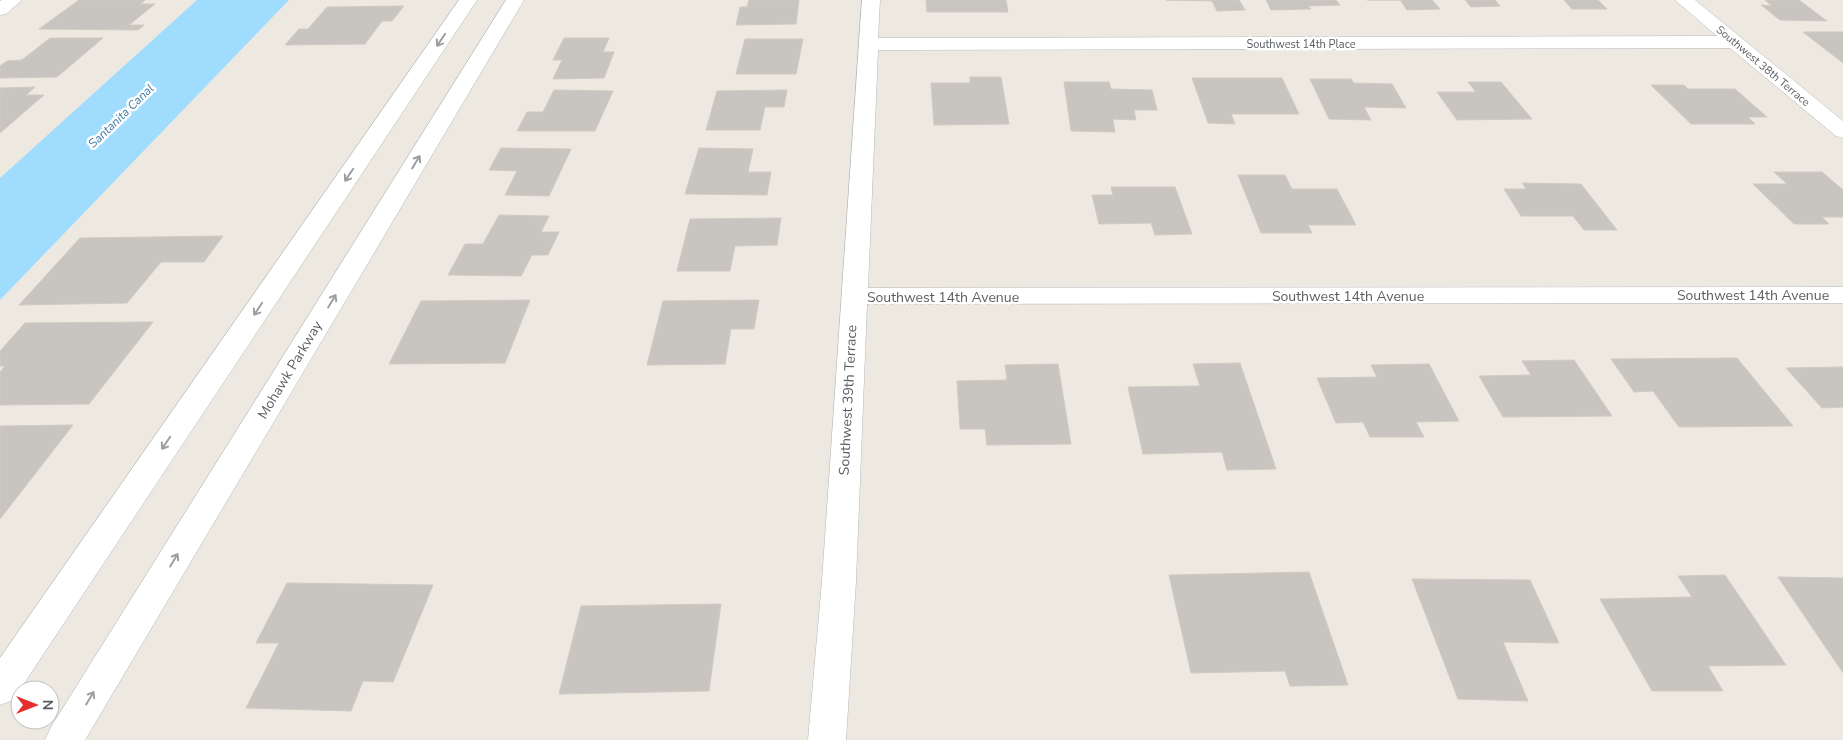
<svg xmlns="http://www.w3.org/2000/svg" width="1843" height="740" font-family="'Nunito Sans',sans-serif">
<style>
.water{fill:#a0dcfd}
.building{fill:#c8c4bf;stroke:#d1cac0}
.lines{fill:none;stroke-linecap:round;stroke-linejoin:round}
.street-casing{stroke:#b4b8bc;stroke-width:1}
.secondary-casing{stroke:#b3b7bc;stroke-width:1}
.street{fill:#fff;fill-rule:evenodd}
.secondary{fill:#fff;fill-rule:evenodd}
.oneway{stroke:#9c9ea1}
.labels{text-anchor:middle;dominant-baseline:central;stroke-width:5;stroke-linejoin:round;paint-order:stroke}
.far-street-label{font-size:11px;fill:#5a5e62;stroke:#fff}
.far-water-label{font-size:12px;font-style:italic;fill:#3c78a6;stroke:#fff}
.street-label{font-size:14px;fill:#5a5e62;stroke:#fff}
</style>
<rect width="100%" height="100%" fill="#ede9e1"/>
<path class="water" d="M 197,0 L 289,0 L 0,300 L 0,178 Z"/>
<path class="building" d="M 79,0 L 145,0 L 140,4 L 155,4 L 129,25 L 144,25 L 138,30 L 39,29 Z
M 749,0 L 799,0 L 796,24 L 736,25 L 740,7 L 747,7 Z
M 926,0 L 1006,0 L 1008,12 L 927,12 Z
M 1166,0 L 1239,0 L 1245,10 L 1217,11 L 1212,1 Z
M 1266,0 L 1336,0 L 1340,5 L 1308,6 L 1311,9 L 1271,10 Z
M 1367,0 L 1432,0 L 1440,9 L 1407,10 L 1400,0 Z
M 1465,0 L 1495,0 L 1500,6 L 1471,7 Z
M 1564,0 L 1598,0 L 1607,9 L 1572,9 Z
M 1765,0 L 1799,0 L 1827,21 L 1780,20 L 1761,5 L 1772,6 Z
M 404,6 L 392,21 L 382,21 L 365,44 L 285,45 L 299,29 L 308,29 L 327,7 Z
M 1803,32 L 1843,32 L 1843,63 Z
M 50,38 L 103,38 L 57,77 L 0,78 L 0,66 L 7,61 L 22,60 Z
M 564,38 L 609,38 L 603,52 L 614,52 L 604,78 L 553,79 L 562,60 L 553,60 Z
M 745,39 L 803,39 L 796,74 L 736,74 Z
M 970,77 L 1001,77 L 1009,124 L 934,125 L 931,83 L 970,83 Z
M 1192,78 L 1282,78 L 1299,114 L 1231,114 L 1235,124 L 1208,123 Z
M 1310,79 L 1351,79 L 1354,83 L 1392,84 L 1406,108 L 1364,107 L 1371,120 L 1329,119 Z
M 1064,82 L 1109,82 L 1111,89 L 1152,90 L 1157,110 L 1134,110 L 1136,120 L 1113,119 L 1115,132 L 1071,131 Z
M 1468,82 L 1501,82 L 1532,119 L 1457,120 L 1437,92 L 1476,92 Z
M 1651,85 L 1684,85 L 1688,89 L 1735,89 L 1767,117 L 1748,117 L 1755,124 L 1691,124 Z
M 35,87 L 26,95 L 44,95 L 0,133 L 0,88 Z
M 554,90 L 613,91 L 595,131 L 517,131 L 527,112 L 543,112 Z
M 787,90 L 784,107 L 765,107 L 760,130 L 706,130 L 717,91 Z
M 501,148 L 571,149 L 549,196 L 505,195 L 517,171 L 489,170 Z
M 699,148 L 753,149 L 748,172 L 771,172 L 767,195 L 685,194 Z
M 1774,172 L 1822,172 L 1843,190 L 1843,217 L 1822,217 L 1829,224 L 1794,224 L 1753,184 L 1787,184 Z
M 1238,175 L 1285,175 L 1292,189 L 1337,189 L 1356,225 L 1308,225 L 1312,233 L 1261,233 Z
M 1522,183 L 1581,184 L 1617,230 L 1584,230 L 1573,216 L 1521,216 L 1504,189 L 1526,189 Z
M 1111,187 L 1175,187 L 1192,234 L 1155,235 L 1151,223 L 1099,224 L 1092,195 L 1113,195 Z
M 499,215 L 549,216 L 541,232 L 559,232 L 548,255 L 532,255 L 521,276 L 448,275 L 465,244 L 483,244 Z
M 781,218 L 777,245 L 735,246 L 730,271 L 677,271 L 690,219 Z
M 223,236 L 204,262 L 161,262 L 127,303 L 19,305 L 80,238 Z
M 530,300 L 505,363 L 389,364 L 421,301 Z
M 759,300 L 754,329 L 731,329 L 725,364 L 647,365 L 663,301 Z
M 153,322 L 89,404 L 0,405 L 0,372 L 5,366 L 0,366 L 0,351 L 25,323 Z
M 1737,358 L 1793,426 L 1679,427 L 1653,391 L 1634,392 L 1611,359 Z
M 1574,360 L 1612,416 L 1503,417 L 1479,376 L 1531,375 L 1522,361 Z
M 1240,363 L 1276,469 L 1227,470 L 1222,452 L 1143,454 L 1128,387 L 1200,386 L 1193,364 Z
M 1058,364 L 1071,444 L 987,445 L 985,429 L 960,429 L 957,381 L 1007,380 L 1005,365 Z
M 1429,364 L 1459,421 L 1416,422 L 1424,437 L 1370,437 L 1363,422 L 1336,423 L 1317,378 L 1377,377 L 1371,365 Z
M 1843,367 L 1843,407 L 1822,408 L 1786,368 Z
M 73,425 L 0,519 L 0,426 Z
M 1309,572 L 1348,685 L 1290,686 L 1285,671 L 1191,673 L 1169,575 Z
M 1725,575 L 1786,665 L 1708,666 L 1723,691 L 1652,691 L 1600,599 L 1692,597 L 1678,576 Z
M 1778,577 L 1843,578 L 1843,673 Z
M 1412,579 L 1530,580 L 1559,643 L 1503,642 L 1528,701 L 1458,699 Z
M 287,583 L 433,585 L 393,682 L 363,681 L 351,711 L 246,708 L 279,643 L 256,643 Z
M 721,604 L 709,691 L 559,694 L 581,606 Z"/>
<g class="lines">
<defs>
<path id="street" d="M 2,0 L 22,0 L 6,14 L 0,15 L 0,1 Z
M 862,0 L 880,0 L 878,38 L 1717,36 L 1675,0 L 1695,0 L 1843,121 L 1843,138 L 1836,136 L 1730,48 L 878,50 L 868,288 L 1843,287 L 1843,303 L 867,304 L 856,581 L 846,740 L 808,740 L 822,581 Z"/>
<path id="secondary" d="M 459,0 L 477,0 L 13,700 L 0,705 L 0,658 Z
M 506,0 L 524,0 L 85,740 L 45,740 L 51,727 Z"/>
</defs>
<use href="#street" class="street-casing"/>
<use href="#secondary" class="secondary-casing"/>
<use href="#street" class="street"/>
<use href="#secondary" class="secondary"/>
</g>
<defs><path id="oneway-shaft" d="M-6 0H5M1.5-3L5.5 0L1.5 3" fill="none" stroke-width="1.6" stroke-linecap="round" stroke-linejoin="round" transform="scale(1.25)"/></defs>
<g class="oneway">
<use href="#oneway-shaft" transform="translate(441 40) rotate(124)"/>
<use href="#oneway-shaft" transform="translate(416 162) rotate(-59)"/>
<use href="#oneway-shaft" transform="translate(349 175) rotate(124)"/>
<use href="#oneway-shaft" transform="translate(332 301) rotate(-59)"/>
<use href="#oneway-shaft" transform="translate(258 309) rotate(124)"/>
<use href="#oneway-shaft" transform="translate(166 443) rotate(124)"/>
<use href="#oneway-shaft" transform="translate(174 560) rotate(-59)"/>
<use href="#oneway-shaft" transform="translate(90 698) rotate(-59)"/>
</g>
<g class="labels">
<g class="far-street-label">
<text x="1301" y="44">Southwest 14th Place</text>
<text transform="translate(1763 66) rotate(40)">Southwest 38th Terrace</text>
</g>
<g class="far-water-label">
<text transform="translate(121 116) rotate(-44)">Santanita Canal</text>
</g>
<g class="street-label">
<text x="1753" y="295">Southwest 14th Avenue</text>
<text x="1348" y="296">Southwest 14th Avenue</text>
<text x="943" y="297">Southwest 14th Avenue</text>
<text transform="translate(290 370) rotate(-59)">Mohawk Parkway</text>
<text transform="translate(848 400) rotate(-87)">Southwest 39th Terrace</text>
</g>
</g>
<g transform="translate(35 705) rotate(90)"><circle r="24" fill="#ffffff" stroke="#bdbfc0"/>
<path d="M0-4L9 19L0 12L-9 19Z" fill="#e62e2e"/>
<text y="-8" font-size="14" font-weight="bold" text-anchor="middle" fill="#5a5e62">N</text>
</g>
</svg>
